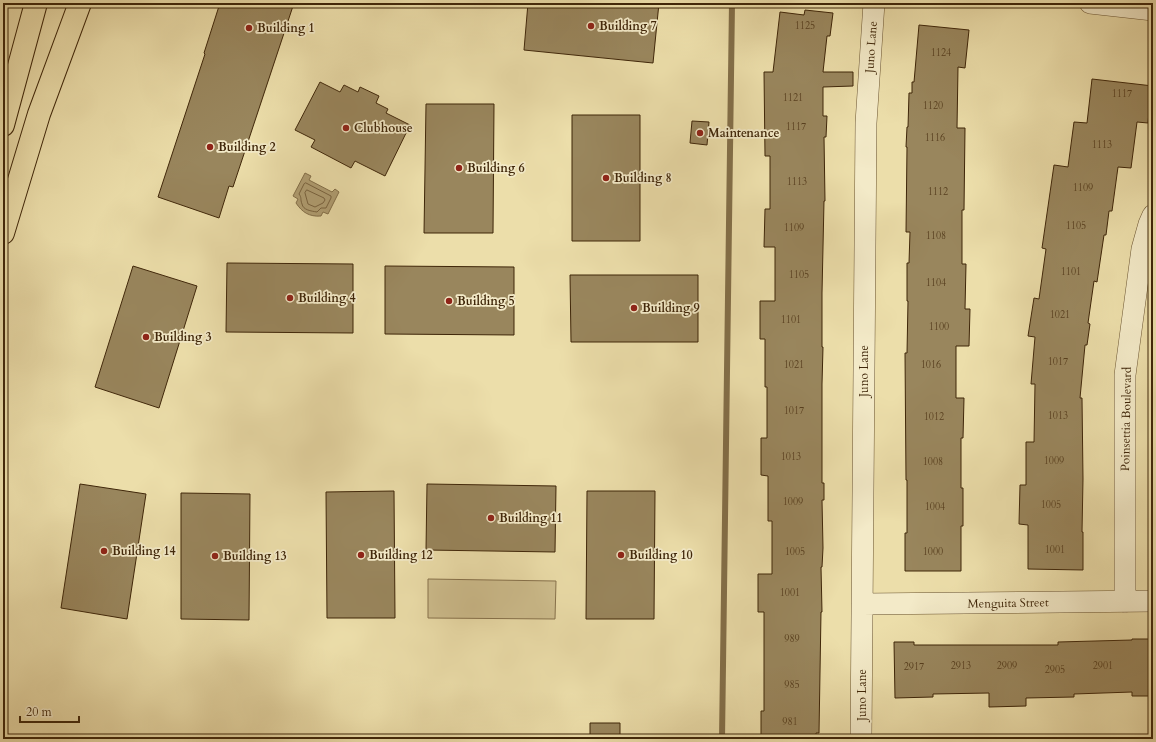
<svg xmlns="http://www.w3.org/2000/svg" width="1156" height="742" font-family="Cardo,serif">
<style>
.green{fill:#cfbf8f;stroke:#87724c}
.water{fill:#b19f73;stroke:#836f49}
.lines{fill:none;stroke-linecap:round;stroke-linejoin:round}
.shore{stroke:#78623e;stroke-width:1}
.stream{stroke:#836f49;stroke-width:6}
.building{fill:#99865d;stroke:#3f2609}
.street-casing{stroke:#6a5431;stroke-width:22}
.highway-casing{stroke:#3f2609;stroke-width:24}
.street{stroke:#f3eac8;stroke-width:21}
.highway{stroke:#ecdeaa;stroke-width:22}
.poi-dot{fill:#8f2418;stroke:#f3eac8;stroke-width:1.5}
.labels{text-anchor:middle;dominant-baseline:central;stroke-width:3.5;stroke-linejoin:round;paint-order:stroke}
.number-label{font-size:10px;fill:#563e1e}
.poi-label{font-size:12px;font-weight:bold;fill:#3f2609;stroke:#f3eac8;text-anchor:start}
.street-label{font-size:12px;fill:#3f2609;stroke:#f3eac8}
</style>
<rect width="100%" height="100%" fill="#ecdeaa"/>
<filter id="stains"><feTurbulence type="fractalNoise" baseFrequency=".005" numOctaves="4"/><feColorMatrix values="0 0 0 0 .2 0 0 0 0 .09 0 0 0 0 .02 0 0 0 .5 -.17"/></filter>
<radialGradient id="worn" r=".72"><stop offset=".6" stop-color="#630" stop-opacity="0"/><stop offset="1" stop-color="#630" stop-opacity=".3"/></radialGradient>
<path class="green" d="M 428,579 L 556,581 L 555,619 L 428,618 Z"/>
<path class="water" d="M 305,173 L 311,176 L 309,180 L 332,192 L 335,189 L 339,192 L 328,214 L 323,212 L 321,216 C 309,217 302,212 296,203 L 298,199 L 293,196 Z"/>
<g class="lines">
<path class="shore" d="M 306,183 L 331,196 L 331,198 L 326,208 L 321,208 L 317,212 C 311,211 303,210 302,204 C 300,199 302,198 299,194 L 304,184 Z
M 307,190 L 324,198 L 325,200 L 323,203 L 315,207 L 308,204 L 305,193 Z"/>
<path class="stream" d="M 722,739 L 732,3"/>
</g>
<path class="building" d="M 220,3 L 294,3 L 233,187 L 229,186 L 219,218 L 158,197 L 205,54 L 204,53 Z
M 528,3 L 659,3 L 653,63 L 524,50 Z
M 805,10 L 833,13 L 830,36 L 827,36 L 823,72 L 853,72 L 853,86 L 823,87 L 823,116 L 827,116 L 826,137 L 824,137 L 825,201 L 824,201 L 822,293 L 822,347 L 823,347 L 822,384 L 822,483 L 824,483 L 824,500 L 822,500 L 823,548 L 822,567 L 821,567 L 822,612 L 821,612 L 819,733 L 816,733 L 816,739 L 761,739 L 761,711 L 764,711 L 764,612 L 758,612 L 758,574 L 772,574 L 772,521 L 768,521 L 768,476 L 761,475 L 761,438 L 767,438 L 767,387 L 765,387 L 765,339 L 760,339 L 760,301 L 775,301 L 775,247 L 764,247 L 765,209 L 770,209 L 770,156 L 765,156 L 764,72 L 773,72 L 780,12 L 804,15 Z
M 919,25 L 969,30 L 965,68 L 958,67 L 957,128 L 965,128 L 964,210 L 962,210 L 962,264 L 966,264 L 965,309 L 970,309 L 969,346 L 956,346 L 956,398 L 964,398 L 963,438 L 961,438 L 961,488 L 963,488 L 963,526 L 961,526 L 961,571 L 905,571 L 905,533 L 907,533 L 907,480 L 906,480 L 905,353 L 907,353 L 908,301 L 907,301 L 907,263 L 909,263 L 910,232 L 906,232 L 907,147 L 906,147 L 907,127 L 908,127 L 909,93 L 912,93 L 912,82 L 914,82 Z
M 1092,79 L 1153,86 L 1153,103 L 1150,102 L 1148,123 L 1137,122 L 1131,168 L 1118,167 L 1112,211 L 1109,211 L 1106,235 L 1104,235 L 1097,282 L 1094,281 L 1088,323 L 1090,324 L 1087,345 L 1085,345 L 1080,398 L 1082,398 L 1083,479 L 1082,532 L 1083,532 L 1083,570 L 1028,569 L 1028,525 L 1019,524 L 1020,485 L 1026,485 L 1026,442 L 1034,442 L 1035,384 L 1031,384 L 1035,337 L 1028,336 L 1034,298 L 1039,299 L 1046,249 L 1042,248 L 1054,165 L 1068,167 L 1074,122 L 1087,123 Z
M 320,82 L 340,92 L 344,85 L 358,92 L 360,87 L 379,96 L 376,103 L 388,109 L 386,113 L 410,125 L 385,176 L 355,161 L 351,168 L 311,147 L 315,140 L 295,130 Z
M 426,104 L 494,104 L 493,233 L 424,233 Z
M 572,115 L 640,115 L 640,241 L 572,241 Z
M 692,121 L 709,122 L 707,145 L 690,143 Z
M 227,263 L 353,264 L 353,333 L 226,332 Z
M 133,266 L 197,286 L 159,408 L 95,387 Z
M 385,266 L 514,267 L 514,335 L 385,334 Z
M 570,275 L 698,275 L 698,342 L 571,342 Z
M 80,484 L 146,494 L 127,619 L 61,608 Z
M 427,484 L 556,486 L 555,552 L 426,550 Z
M 394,491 L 395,618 L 327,618 L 326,492 Z
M 587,491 L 655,491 L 654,619 L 586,619 Z
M 181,493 L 250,494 L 249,620 L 181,619 Z
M 1132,639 L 1153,639 L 1153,696 L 1132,696 L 1132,692 L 1074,694 L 1074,697 L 1026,698 L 1026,706 L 989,707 L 989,693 L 933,694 L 933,697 L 895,698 L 894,642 L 914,642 L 914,645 L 1058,645 L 1058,642 L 1132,640 Z
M 590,723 L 620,723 L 620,739 L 590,739 Z"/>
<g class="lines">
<defs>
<path id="street" d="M 1090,3 L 1153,10
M 1125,602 L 1125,375 L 1142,249 L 1149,224 L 1153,215
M 862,604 L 1153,601
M 861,739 L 866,123 L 874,3"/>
<path id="highway" d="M 3,125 L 36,3
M 3,233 L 39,114 L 80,3"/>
</defs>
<use href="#street" class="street-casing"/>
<use href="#highway" class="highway-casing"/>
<use href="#street" class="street"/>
<use href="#highway" class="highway"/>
</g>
<g class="poi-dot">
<circle cx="591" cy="26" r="4"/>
<circle cx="249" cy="28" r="4"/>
<circle cx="346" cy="128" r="4"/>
<circle cx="700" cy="133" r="4"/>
<circle cx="210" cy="147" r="4"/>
<circle cx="459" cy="168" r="4"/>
<circle cx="606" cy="178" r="4"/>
<circle cx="290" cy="298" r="4"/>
<circle cx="449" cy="301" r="4"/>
<circle cx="634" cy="308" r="4"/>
<circle cx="146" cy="337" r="4"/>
<circle cx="491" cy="518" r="4"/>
<circle cx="104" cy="551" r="4"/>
<circle cx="361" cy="555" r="4"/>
<circle cx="621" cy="555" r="4"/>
<circle cx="215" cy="556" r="4"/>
</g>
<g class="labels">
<g class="number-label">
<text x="805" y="26">1125</text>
<text x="941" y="53">1124</text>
<text x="1122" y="94">1117</text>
<text x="793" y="98">1121</text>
<text x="933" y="106">1120</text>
<text x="796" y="127">1117</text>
<text x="935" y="138">1116</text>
<text x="1102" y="145">1113</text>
<text x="797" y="182">1113</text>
<text x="1083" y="188">1109</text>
<text x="938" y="192">1112</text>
<text x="1076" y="226">1105</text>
<text x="794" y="228">1109</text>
<text x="936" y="236">1108</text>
<text x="1071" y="272">1101</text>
<text x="799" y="275">1105</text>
<text x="936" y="283">1104</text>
<text x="1060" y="315">1021</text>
<text x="791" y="320">1101</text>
<text x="939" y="327">1100</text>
<text x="1058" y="362">1017</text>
<text x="794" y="365">1021</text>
<text x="931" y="365">1016</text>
<text x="794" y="411">1017</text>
<text x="1058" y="416">1013</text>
<text x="934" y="417">1012</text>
<text x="791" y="457">1013</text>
<text x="1054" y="461">1009</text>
<text x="933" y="462">1008</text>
<text x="793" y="502">1009</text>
<text x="1051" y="505">1005</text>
<text x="935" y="507">1004</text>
<text x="1055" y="550">1001</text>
<text x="795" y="552">1005</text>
<text x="933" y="552">1000</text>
<text x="790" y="593">1001</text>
<text x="792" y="639">989</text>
<text x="961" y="666">2913</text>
<text x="1007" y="666">2909</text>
<text x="1103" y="666">2901</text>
<text x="914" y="667">2917</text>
<text x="1055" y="670">2905</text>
<text x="792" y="685">985</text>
<text x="790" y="722">981</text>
</g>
<g class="poi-label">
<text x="599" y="26">Building 7</text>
<text x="257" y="28">Building 1</text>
<text x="354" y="128">Clubhouse</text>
<text x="708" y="133">Maintenance</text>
<text x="218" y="147">Building 2</text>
<text x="467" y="168">Building 6</text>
<text x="614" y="178">Building 8</text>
<text x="298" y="298">Building 4</text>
<text x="457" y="301">Building 5</text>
<text x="642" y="308">Building 9</text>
<text x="154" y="337">Building 3</text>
<text x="499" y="518">Building 11</text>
<text x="112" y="551">Building 14</text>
<text x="369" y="555">Building 12</text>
<text x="629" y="555">Building 10</text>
<text x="223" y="556">Building 13</text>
</g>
<g class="street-label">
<text transform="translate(871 47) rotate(-86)">Juno Lane</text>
<text transform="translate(864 371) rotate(-90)">Juno Lane</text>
<text transform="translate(1126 419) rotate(-89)">Poinsettia Boulevard</text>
<text transform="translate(1008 603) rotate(-1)">Menguita Street</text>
<text transform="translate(862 695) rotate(-90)">Juno Lane</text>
</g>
</g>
<rect width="1156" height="742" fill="none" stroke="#ecdeaa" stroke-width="16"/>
<rect x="4" y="4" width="1148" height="734" fill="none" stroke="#3f2609" stroke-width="2"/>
<rect x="8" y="8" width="1140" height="726" fill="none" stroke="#3f2609"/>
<path d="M20 716v6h59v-6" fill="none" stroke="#3f2609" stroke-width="2"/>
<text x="26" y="716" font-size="12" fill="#3f2609" stroke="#f3eac8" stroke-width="3" paint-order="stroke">20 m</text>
<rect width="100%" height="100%" filter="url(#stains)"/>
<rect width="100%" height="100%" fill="url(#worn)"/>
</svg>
